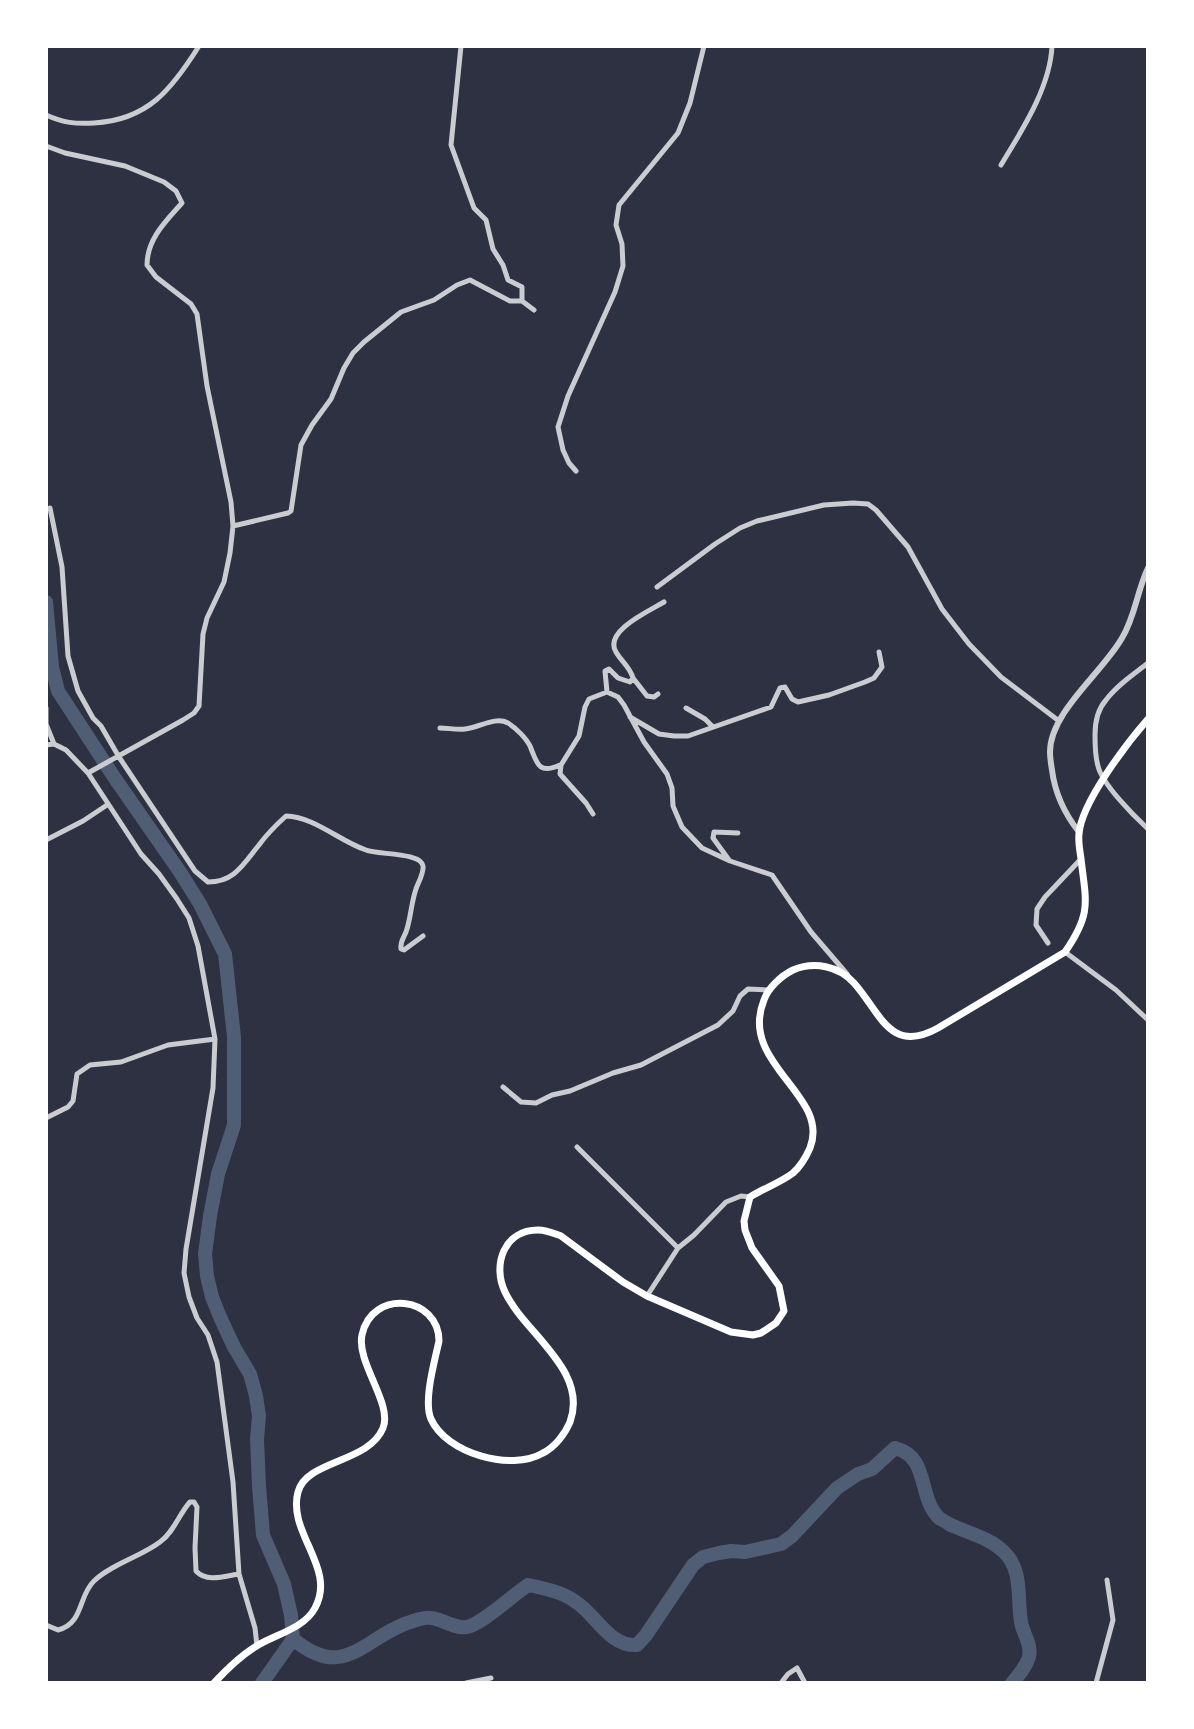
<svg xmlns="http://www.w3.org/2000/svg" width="1194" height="1729" font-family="'Fira Sans Condensed',sans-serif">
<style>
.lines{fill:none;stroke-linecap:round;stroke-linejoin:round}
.river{stroke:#4f5d75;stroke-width:14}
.minor{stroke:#caccd0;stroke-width:5}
.tertiary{stroke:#caccd0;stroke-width:6}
.secondary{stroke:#fff;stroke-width:7}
</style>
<rect width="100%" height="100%" fill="#2d3142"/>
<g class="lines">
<path class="river" d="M 46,602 L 52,667 L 58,691 L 114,777 L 180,872 L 200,904 L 225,954 L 234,1037 L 234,1125 L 218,1174 L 210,1216 L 205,1254 L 207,1276 L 212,1297 L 220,1317 L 234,1347 L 250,1374 L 256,1396 L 259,1416 L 257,1439 L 259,1486 L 263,1535 L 284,1584 L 291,1615 L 293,1639 C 346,1683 363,1636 413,1621 C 419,1619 426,1617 431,1618 C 443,1619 454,1629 467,1627 C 482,1624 513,1595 528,1585 C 543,1588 563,1592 576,1602 C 596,1615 610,1647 637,1645 L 646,1635 L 693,1565 L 703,1557 L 719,1553 L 731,1551 L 745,1552 L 781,1544 L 792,1536 L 837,1488 L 858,1474 L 872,1469 L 895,1448 C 930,1457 917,1496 939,1518 C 940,1519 948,1523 949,1524 C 967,1533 989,1537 1004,1552 C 1023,1570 1017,1598 1021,1622 C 1023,1634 1032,1644 1029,1657 C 1026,1667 1019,1675 1012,1683
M 262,1683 L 293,1639"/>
<path class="minor" d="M 461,46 L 451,145 L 474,208 L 486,220 L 493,249 L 503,265 L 508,280 L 522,287 L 522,301
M 46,115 C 64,123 75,124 94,123 C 148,120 172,89 199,46
M 46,146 L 65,153 L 125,166 L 164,182 L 176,191 L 182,203 C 166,221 147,239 147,265 L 156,277 L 191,304 L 197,314 L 207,386 L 231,502 L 233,526 L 230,553 L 224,582 L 207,618 L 203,634 L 199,706 L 194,713 L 183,720 L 88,773
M 1001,165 C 1022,130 1050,88 1052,46
M 576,471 L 569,463 L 563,450 L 558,427 L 568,396 L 615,292 L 623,266 L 622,244 L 616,225 L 619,205 L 678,133 L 690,103 L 704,46
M 50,508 L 62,567 L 68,656 L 78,691 L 93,718 L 101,726 L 119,757 L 195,871 L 208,882 C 235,882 244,863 259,845 C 267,834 276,825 286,816 C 315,817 339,841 366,850 C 377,855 421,852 423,866 C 424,873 418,883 416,889 C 411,903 411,918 406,932 C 403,939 400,942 401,949 L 404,950 L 423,936
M 233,526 L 288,513 L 291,511 L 301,445 L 312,425 L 331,399 L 344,368 L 353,353 L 364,342 L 401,312 L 434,300 L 457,285 L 470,280 L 510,301 L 522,301 L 534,310
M 657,587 L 715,544 L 740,528 L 757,521 L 824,505 L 853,503 L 868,504 L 876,510 L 908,547 L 942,609 L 969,644 L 1001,677 L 1059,721
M 1148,663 C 1134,674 1117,685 1106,700 C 1098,709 1095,723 1095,735 C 1095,745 1095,756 1098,766 C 1102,784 1134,816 1148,829
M 633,678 L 647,696 L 654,697 L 658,694
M 607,692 L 605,671 L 609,669 L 618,678 L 630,682 L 633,678 C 630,667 621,661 616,652 C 603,631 651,610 664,602
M 46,708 L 46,724 L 54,744
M 686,708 L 705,719 L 713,727
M 630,717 L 659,734 L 674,736 L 688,736 L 771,707 L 780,688 L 785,687 L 792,699 L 798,702 L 829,695 L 865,682 L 874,678 L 882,667 L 879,652
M 440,728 C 448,728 457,730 465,729 C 479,728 495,716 508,723 C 516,728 526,738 530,746 C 537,763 538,775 560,765
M 46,745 L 54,744 L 66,750 L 88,773 L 141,854 L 159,874 L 177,899 L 189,918 L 198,946 L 215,1039 L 213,1088 L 186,1249 L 184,1273 L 189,1297 L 197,1318 L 208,1335 L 217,1362 L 233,1482 L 239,1574 L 255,1628 L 257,1646
M 593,814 L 586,803 L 560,774 L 561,765 L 579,736 L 585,707 L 589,699 L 607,692 L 618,697 L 624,705 L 644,742 L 667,774 L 672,788 L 673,806 L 682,827 L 702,848 L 730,861 L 772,875 L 811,932 L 847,974
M 46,840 L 83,821 L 107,805
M 729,860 L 713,838 L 714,832 L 738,833
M 1048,943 L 1036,925 L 1037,909 L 1045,897 L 1080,860
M 1065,952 L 1116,990 L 1148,1020
M 503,1087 L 521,1102 L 536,1103 L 552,1095 L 570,1091 L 613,1073 L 641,1065 L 718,1025 L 733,1011 L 740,996 L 748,989 L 769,990
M 46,1118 L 68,1107 L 73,1101 L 77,1074 L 90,1065 L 121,1062 L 168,1045 L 215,1039
M 577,1147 L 678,1248 L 694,1235 L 726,1202 L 741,1196 L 750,1197
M 647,1296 L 678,1248
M 46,1625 L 58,1630 C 84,1623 78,1596 94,1581 C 112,1564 140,1557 160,1542 C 174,1532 179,1514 190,1502 L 194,1502 L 197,1507 L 195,1548 L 196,1571 C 207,1583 225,1576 239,1574
M 466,1683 L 491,1678
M 781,1683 L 788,1674 L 797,1668 L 805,1683
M 1096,1683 L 1113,1620 L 1107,1580"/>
<path class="tertiary" d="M 1079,832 C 1064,813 1055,794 1052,770 C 1051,764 1050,758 1050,752 C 1050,712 1103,672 1122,638 C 1135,617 1137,591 1148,568"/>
<path class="secondary" d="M 214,1683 C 227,1669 239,1657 255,1647 C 273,1635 304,1629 315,1608 C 337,1568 287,1533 298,1492 C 306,1460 369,1463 383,1428 C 393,1404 356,1362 362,1335 C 372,1288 439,1296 439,1341 C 435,1360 423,1401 431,1419 C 446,1453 511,1472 543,1453 C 555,1447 565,1434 570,1422 C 589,1370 524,1333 505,1292 C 492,1265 504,1230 538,1230 C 546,1230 553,1233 561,1236 L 623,1282 L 647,1296 L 731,1332 L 753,1335 L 761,1333 L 776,1323 L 784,1311 L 779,1286 L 752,1248 L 745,1230 L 744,1221 L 750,1197 C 764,1188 780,1183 793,1173 C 801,1166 806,1157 810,1148 C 831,1095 738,1064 764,1000 C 768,988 781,976 793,970 C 814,961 839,966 854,983 C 880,1012 890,1055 938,1028 L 1065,952 C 1092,913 1086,902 1081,859 C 1080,851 1078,842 1079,834 C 1081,803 1127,743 1148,719"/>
</g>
<rect width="1194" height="1729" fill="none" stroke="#ffffff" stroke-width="96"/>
</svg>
